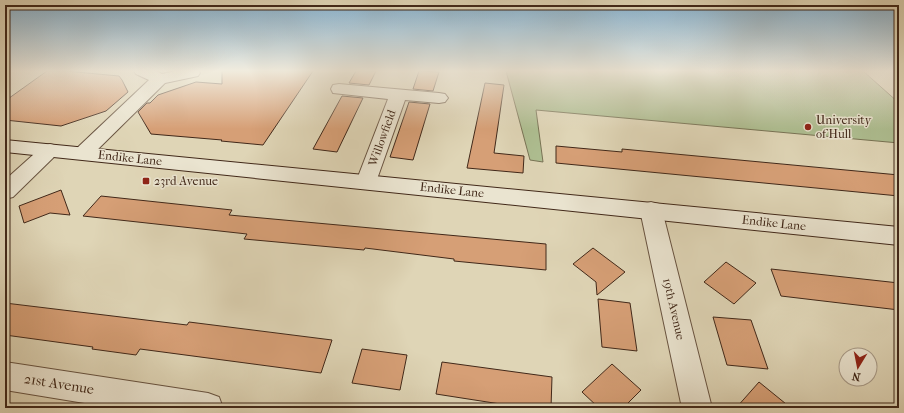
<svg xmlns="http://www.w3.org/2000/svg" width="904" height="413" font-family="'IM FELL French Canon',serif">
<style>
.green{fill:#aebe91;stroke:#787355}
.building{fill:#d69f76;stroke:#412819}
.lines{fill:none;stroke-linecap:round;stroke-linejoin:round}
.street-casing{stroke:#685340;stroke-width:2}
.secondary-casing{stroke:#412819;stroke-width:2}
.street{fill:#eae4d0;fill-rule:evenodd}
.secondary{fill:#eae4d0;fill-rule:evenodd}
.poi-dot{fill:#8f2418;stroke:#eae4d0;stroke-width:1.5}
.labels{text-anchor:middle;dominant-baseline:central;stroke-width:3;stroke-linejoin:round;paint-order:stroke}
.poi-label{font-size:12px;fill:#412819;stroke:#eae4d0;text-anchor:start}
.street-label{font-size:12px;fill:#412819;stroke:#eae4d0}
.near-street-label{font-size:14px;fill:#412819;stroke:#eae4d0}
</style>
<rect width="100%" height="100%" fill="#dfd5b6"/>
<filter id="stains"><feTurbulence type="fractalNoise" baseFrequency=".005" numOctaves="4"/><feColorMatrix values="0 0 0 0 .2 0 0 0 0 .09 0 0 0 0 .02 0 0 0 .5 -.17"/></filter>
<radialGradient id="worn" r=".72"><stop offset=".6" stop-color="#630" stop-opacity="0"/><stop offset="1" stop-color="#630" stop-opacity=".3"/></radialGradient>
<path class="green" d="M 506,71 L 863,71 L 899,103 L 899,143 L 536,110 L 543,162 L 530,160 Z"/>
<path class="building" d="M 47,71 L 66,71 L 119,76 L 122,80 L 128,92 L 106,111 L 61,126 L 5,120 L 5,101 Z
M 222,71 L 313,71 L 263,145 L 221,141 L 222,140 L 151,134 L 138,112 L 147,103 L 150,103 L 158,95 L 196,82 L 222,84 Z
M 356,71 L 376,71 L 369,85 L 349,83 Z
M 419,71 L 439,72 L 433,91 L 413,89 Z
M 485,83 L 504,85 L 494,153 L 524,156 L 523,173 L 467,168 Z
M 342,96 L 363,98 L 337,152 L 313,149 Z
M 409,102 L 430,104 L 413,160 L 390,157 Z
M 556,146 L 622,152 L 622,149 L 899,175 L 899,196 L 556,163 Z
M 61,190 L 70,215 L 50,213 L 24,223 L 19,206 Z
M 101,196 L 232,210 L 229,215 L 546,244 L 546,270 L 454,261 L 454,259 L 365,248 L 364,250 L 244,239 L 247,234 L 83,216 Z
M 593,248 L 625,272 L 597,295 L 596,282 L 573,264 Z
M 726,262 L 756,283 L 734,304 L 704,282 Z
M 771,269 L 899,283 L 899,310 L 781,296 Z
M 598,299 L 630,303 L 637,351 L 602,347 Z
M 5,303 L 187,325 L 189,322 L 332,340 L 321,373 L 140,349 L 136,355 L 92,349 L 93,347 L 5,335 Z
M 713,317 L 751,320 L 768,369 L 727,365 Z
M 362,349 L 407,355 L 400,390 L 352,383 Z
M 442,362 L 552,377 L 551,408 L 526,408 L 436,394 Z
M 612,364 L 641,390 L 623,408 L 599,408 L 582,392 Z
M 759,382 L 791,408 L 736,408 Z"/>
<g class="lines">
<defs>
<path id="street" d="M 134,71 L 156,71 L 162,74 L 176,71 L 199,71 L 200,73 L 198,76 L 165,83 L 90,157 L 83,159 L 76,157 L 73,153 L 76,149 L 149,80 L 136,74 Z
M 339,84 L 439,93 L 445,94 L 448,98 L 445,102 L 439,103 L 405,100 L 376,182 L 373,187 L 366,189 L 359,187 L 356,182 L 388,99 L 333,93 L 331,89 L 333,85 Z
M 50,144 L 57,146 L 60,150 L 57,154 L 13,197 L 5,199 L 5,180 L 43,146 Z
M 651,202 L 659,204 L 662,210 L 712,408 L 682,408 L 640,210 L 643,204 Z
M 5,362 L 208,393 L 219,397 L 223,408 L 115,408 L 5,390 Z"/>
<path id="secondary" d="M 5,140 L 899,227 L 899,245 L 5,152 Z"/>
</defs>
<use href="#street" class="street-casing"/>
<use href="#secondary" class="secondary-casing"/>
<use href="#street" class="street"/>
<use href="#secondary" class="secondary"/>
</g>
<linearGradient id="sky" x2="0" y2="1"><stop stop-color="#87b5d5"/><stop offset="0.55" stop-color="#f1ecde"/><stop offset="1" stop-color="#f1ecde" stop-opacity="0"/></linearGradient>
<rect width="904" height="129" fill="url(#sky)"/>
<g class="poi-dot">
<circle cx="808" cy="127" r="4"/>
<rect x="142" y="177" width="8" height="8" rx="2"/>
</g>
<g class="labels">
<g class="poi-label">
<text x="816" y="120">University<tspan x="816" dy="14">of Hull</tspan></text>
<text x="154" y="181">23rd Avenue</text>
</g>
<g class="street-label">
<text transform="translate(382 138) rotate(-70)">Willowfield</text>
<text transform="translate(130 158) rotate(6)">Endike Lane</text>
<text transform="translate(452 190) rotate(6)">Endike Lane</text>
<text transform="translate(774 223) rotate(6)">Endike Lane</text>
<text transform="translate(674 309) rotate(77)">19th Avenue</text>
</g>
<g class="near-street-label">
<text transform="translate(59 384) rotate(9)">21st Avenue</text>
</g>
</g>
<rect width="904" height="413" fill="none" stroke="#dfd5b6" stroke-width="20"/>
<rect x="6" y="6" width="892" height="401" fill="none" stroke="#412819" stroke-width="2"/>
<rect x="10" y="10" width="884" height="393" fill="none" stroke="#412819"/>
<g transform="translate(858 367) rotate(190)"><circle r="19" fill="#eae4d0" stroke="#a69987"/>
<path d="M0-3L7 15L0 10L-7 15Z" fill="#8f2418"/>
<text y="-6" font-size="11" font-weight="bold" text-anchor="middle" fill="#412819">N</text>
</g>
<rect width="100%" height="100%" filter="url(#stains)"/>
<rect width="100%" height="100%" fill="url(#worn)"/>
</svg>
